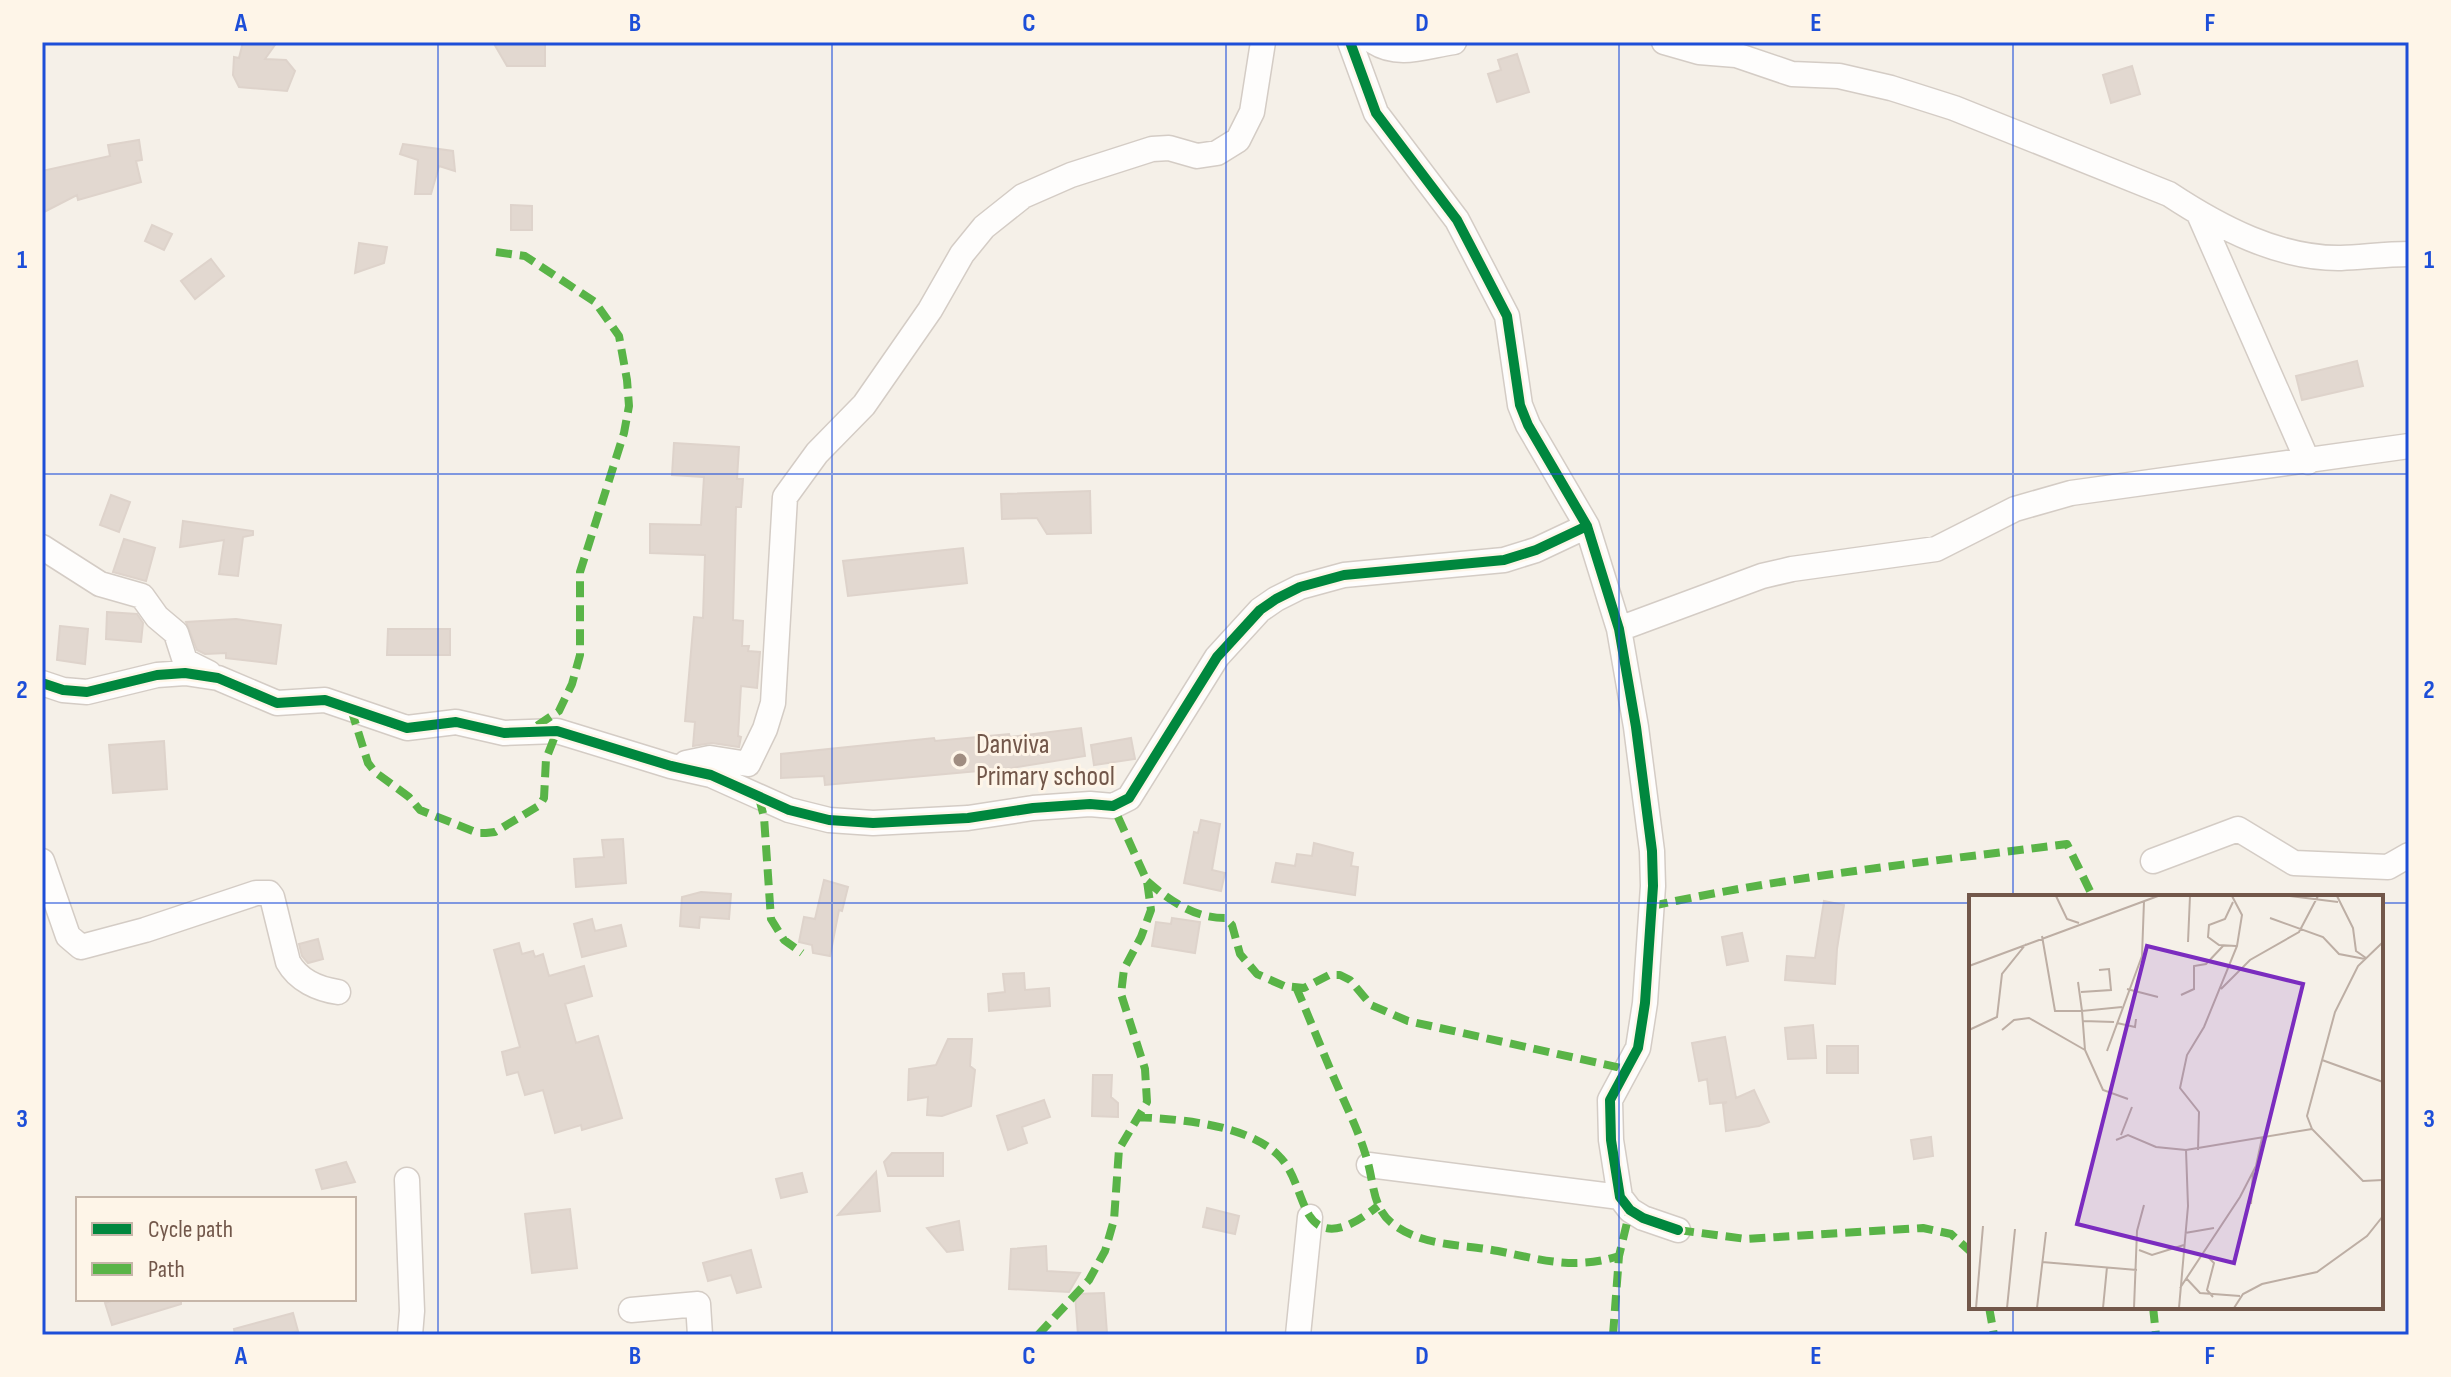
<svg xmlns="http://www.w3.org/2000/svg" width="2451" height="1377" font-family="'Sofia Sans Condensed',sans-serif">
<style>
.building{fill:#e2d8d0;stroke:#ded3cb;stroke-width:2}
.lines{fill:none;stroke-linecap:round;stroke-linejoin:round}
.minor-casing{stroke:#d4ccc5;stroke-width:27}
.minor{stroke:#fefdfc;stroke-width:24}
.quiet{stroke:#59b447;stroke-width:8;stroke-dasharray:16 8;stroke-linecap:butt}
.cycleway-casing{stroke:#fef5e8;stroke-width:15}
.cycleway{stroke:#00873e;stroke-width:10}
.grid{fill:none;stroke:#1d4ed8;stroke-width:2;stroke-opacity:0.55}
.poi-dot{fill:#a08d81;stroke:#fef5e8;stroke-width:3}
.labels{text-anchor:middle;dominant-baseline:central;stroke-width:6;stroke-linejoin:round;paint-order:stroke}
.poi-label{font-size:28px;fill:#72574a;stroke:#fef5e8;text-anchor:start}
.inset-road{fill:none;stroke:#bdaea4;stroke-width:2}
.view{fill:#7b2cbf;fill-opacity:0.15;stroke:#7b2cbf;stroke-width:4}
.inset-edge{fill:none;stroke:#72574a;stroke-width:4}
.neatline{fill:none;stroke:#1d4ed8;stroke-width:3}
.grid-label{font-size:26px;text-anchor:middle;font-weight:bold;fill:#1d4ed8}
</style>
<rect width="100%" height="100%" fill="#f5f0e8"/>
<path class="building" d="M 243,42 L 277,42 L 265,59 L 286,60 L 295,71 L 287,91 L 239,87 L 233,75 L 234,57 L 239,58 Z
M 493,42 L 545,42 L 545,66 L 507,66 Z
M 1517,54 L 1529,92 L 1497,102 L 1488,74 L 1501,70 L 1498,60 Z
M 2132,66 L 2140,94 L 2111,103 L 2103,75 Z
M 139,140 L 142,160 L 136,161 L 141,182 L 78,200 L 77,195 L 42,213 L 42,171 L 110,156 L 108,145 Z
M 403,144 L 453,151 L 455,171 L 439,166 L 431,194 L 415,194 L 418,160 L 400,154 Z
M 511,205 L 532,206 L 532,230 L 511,230 Z
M 152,225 L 172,234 L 164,250 L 145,241 Z
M 359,243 L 387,247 L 384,263 L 355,273 Z
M 211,259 L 224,276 L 195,299 L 181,281 Z
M 2357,361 L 2363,386 L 2302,400 L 2296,376 Z
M 674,443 L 739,447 L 737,479 L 743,479 L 741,507 L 736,507 L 733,620 L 743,621 L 742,646 L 749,646 L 748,651 L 760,652 L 757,688 L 741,686 L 738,736 L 741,737 L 739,747 L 712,743 L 693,746 L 695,722 L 685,721 L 694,617 L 703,618 L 705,555 L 650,553 L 650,524 L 701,525 L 704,477 L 672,475 Z
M 1090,491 L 1091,533 L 1047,534 L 1037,518 L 1002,519 L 1001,494 Z
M 111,495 L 130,502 L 119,532 L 100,525 Z
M 183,521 L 253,531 L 253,535 L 243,537 L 238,576 L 219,574 L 224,540 L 180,547 Z
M 124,539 L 155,548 L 146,581 L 113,572 Z
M 963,548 L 967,583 L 848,596 L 843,561 Z
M 107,612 L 137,614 L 143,623 L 141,642 L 106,639 Z
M 236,619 L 281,625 L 276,664 L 226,658 L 226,653 L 205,654 L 197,650 L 186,622 Z
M 60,626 L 88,629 L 85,664 L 57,660 Z
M 388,629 L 450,629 L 450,655 L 387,655 Z
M 1081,728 L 1085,756 L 1012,768 L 825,785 L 824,776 L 781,778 L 781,754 L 934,738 L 935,741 L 1009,734 L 1010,737 Z
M 1131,738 L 1135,759 L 1094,765 L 1091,745 Z
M 164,741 L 167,789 L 113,793 L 109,745 Z
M 1201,820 L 1220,824 L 1212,870 L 1225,873 L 1221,891 L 1184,883 L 1194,832 L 1198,833 Z
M 623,839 L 626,883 L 576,887 L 574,859 L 604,857 L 602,840 Z
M 1314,843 L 1353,853 L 1351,866 L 1358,867 L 1355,895 L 1272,882 L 1276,863 L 1295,866 L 1297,854 L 1312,856 Z
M 824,880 L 848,887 L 842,911 L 839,910 L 830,956 L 813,953 L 812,945 L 799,942 L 804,917 L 815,919 Z
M 701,892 L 731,894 L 729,919 L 700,917 L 699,928 L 680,926 L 682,897 Z
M 1824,901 L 1844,905 L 1837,949 L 1835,984 L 1785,980 L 1787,956 L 1815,958 Z
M 1172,918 L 1200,922 L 1195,953 L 1152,946 L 1156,922 L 1171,924 Z
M 592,919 L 595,931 L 621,925 L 626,946 L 582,957 L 574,924 Z
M 1742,933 L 1748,961 L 1727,965 L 1722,937 Z
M 318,939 L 323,959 L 308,963 L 302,956 L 299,944 Z
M 519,943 L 522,954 L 533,951 L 535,957 L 543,954 L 549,976 L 584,966 L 592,996 L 565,1004 L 576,1043 L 598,1036 L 622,1118 L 582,1130 L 581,1125 L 555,1133 L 543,1090 L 525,1095 L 518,1072 L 507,1075 L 502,1052 L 520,1047 L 494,950 Z
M 1024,973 L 1025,990 L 1049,988 L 1050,1006 L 989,1011 L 988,994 L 1005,992 L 1003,974 Z
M 1813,1025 L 1816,1058 L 1788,1059 L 1785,1028 Z
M 1725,1037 L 1736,1098 L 1754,1090 L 1769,1122 L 1759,1126 L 1726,1131 L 1723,1104 L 1727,1102 L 1710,1104 L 1707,1079 L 1699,1081 L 1692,1043 Z
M 948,1039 L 972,1039 L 970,1066 L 975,1070 L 971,1106 L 942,1116 L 927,1115 L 928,1097 L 908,1100 L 909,1069 L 936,1065 Z
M 1827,1046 L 1858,1046 L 1858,1073 L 1827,1073 Z
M 1093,1075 L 1112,1075 L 1111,1097 L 1118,1103 L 1118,1117 L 1092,1116 Z
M 1044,1100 L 1050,1117 L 1022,1127 L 1027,1143 L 1008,1150 L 997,1116 Z
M 1931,1137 L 1933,1156 L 1914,1159 L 1911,1140 Z
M 892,1153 L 943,1153 L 943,1176 L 888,1176 L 884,1162 Z
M 346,1162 L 355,1182 L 322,1189 L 316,1170 Z
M 876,1172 L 880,1211 L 838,1215 L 854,1197 Z
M 802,1173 L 807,1192 L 781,1198 L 776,1179 Z
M 1207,1208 L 1239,1216 L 1235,1234 L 1203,1227 Z
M 570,1209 L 577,1268 L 532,1273 L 525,1214 Z
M 959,1221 L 963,1250 L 947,1252 L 927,1228 Z
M 1046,1246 L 1047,1271 L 1080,1273 L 1069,1292 L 1009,1289 L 1011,1249 Z
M 751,1250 L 761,1287 L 737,1293 L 731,1275 L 708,1281 L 703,1263 Z
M 1104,1293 L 1107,1333 L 1078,1335 L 1075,1294 Z
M 117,1299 L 181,1299 L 181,1304 L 112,1325 L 105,1303 Z
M 293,1313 L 298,1331 L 285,1335 L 235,1335 L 234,1329 Z"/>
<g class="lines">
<defs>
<path id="minor" d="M 1350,42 L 1376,113 L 1457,220 L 1507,316 L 1520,405 L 1528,425 L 1587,526 L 1619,629 L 1636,727 L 1652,851 L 1653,886 L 1645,1003 L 1638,1048 L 1610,1100 L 1611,1140 L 1620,1197 L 1630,1210 L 1643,1218 L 1678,1230
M 1374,42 C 1399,58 1426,46 1454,42
M 1664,42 L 1699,52 L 1736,55 L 1792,74 L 1839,76 L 1891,88 L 1954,108 L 2169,194 C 2219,227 2279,259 2341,258 C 2364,257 2386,254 2409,254
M 2199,214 L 2308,462
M 42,547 L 100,584 L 142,596 L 157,617 L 176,633 L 185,661 L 209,673
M 1619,629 L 1762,576 L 1792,569 L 1936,549 L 2015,509 L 2071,493 L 2409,446
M 42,683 L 63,690 L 87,692 L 157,675 L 185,673 L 218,678 L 277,703 L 325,700 L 407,728 L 456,722 L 504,733 L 557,731 L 671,766 L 711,775 L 789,810 L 829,820 L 873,823 L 968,818 L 1033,808 L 1090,804 L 1113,806 L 1129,798 L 1217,657 L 1260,610 L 1276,599 L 1300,587 L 1344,575 L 1504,560 L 1536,550 L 1587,526
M 686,763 L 710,758 L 748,764 L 765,729 L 773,703 L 785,497 L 817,453 L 864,405 L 930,310 L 962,254 L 984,227 L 1023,196 L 1071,175 L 1152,149 L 1169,148 L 1197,156 L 1217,153 L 1238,140 L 1252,112 L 1263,42
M 42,861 L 68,936 L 81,947 L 145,930 L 256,893 L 269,893 L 272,897 L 288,962 C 298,980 318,989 338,992
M 2153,861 L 2238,829 L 2294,863 L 2388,867 L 2409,855
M 1369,1165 L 1620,1197
M 407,1180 L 412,1311 L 410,1335
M 631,1310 L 698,1304 L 700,1335
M 1298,1335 L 1310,1217"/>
</defs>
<use href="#minor" class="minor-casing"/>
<use href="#minor" class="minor"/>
<path class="quiet" d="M 496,252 L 525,256 L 595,302 L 619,336 L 627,380 L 629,406 L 624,433 L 580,572 L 580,655 L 572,684 L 559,711 L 532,729
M 351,709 L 368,763 L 375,772 L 409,797 L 420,810 L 478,833 L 486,833 L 495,832 L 540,805 L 544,798 L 546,759 L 557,731
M 759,798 L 764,817 L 771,919 L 784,940 L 802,953
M 1147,881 C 1170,901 1194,918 1225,918 L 1232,925 L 1240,954 L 1257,974 L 1284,986 L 1304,988 L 1329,975 L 1340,975 L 1350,980 L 1371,1005 L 1408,1021 L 1626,1069
M 1652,906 C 1788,876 1928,862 2067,844 L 2093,897
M 1296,987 C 1309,1017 1321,1048 1334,1078 C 1346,1106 1360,1133 1368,1163 C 1374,1185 1373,1209 1393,1224 C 1423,1247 1463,1244 1498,1251 C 1543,1260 1574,1270 1619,1256
M 1136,1117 C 1178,1119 1246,1124 1278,1155 C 1295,1171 1298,1196 1309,1215 C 1327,1244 1360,1220 1378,1206
M 1678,1230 L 1746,1239 L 1923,1228 L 1951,1234 L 1971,1252
M 1989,1307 L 1994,1335
M 2153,1307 L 2156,1335
M 1038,1335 L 1089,1280 L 1105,1251 L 1114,1220 L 1119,1149 L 1147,1102 L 1145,1069 L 1121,994 L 1124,969 L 1141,937 L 1151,910 L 1147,881 L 1113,806
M 1613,1335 L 1619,1256 L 1630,1210"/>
<defs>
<path id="cycleway" d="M 1350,42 L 1376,113 L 1457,220 L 1507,316 L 1520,405 L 1528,425 L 1587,526 L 1619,629 L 1636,727 L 1652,851 L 1653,886 L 1645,1003 L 1638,1048 L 1610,1100 L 1611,1140 L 1620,1197 L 1630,1210 L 1643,1218 L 1678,1230
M 42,683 L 63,690 L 87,692 L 157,675 L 185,673 L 218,678 L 277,703 L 325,700 L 407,728 L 456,722 L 504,733 L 557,731 L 671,766 L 711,775 L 789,810 L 829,820 L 873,823 L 968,818 L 1033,808 L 1090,804 L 1113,806 L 1129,798 L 1217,657 L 1260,610 L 1276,599 L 1300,587 L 1344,575 L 1504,560 L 1536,550 L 1587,526"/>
</defs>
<use href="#cycleway" class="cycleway-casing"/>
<use href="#cycleway" class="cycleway"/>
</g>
<path class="grid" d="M 438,42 L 438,1335M 832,42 L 832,1335M 1226,42 L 1226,1335M 1619,42 L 1619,1335M 2013,42 L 2013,897M 42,474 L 2409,474M 42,903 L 1971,903M 2381,903 L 2409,903M 2013,1307 L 2013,1335"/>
<circle class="poi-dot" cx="960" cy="760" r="8"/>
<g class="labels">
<g class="poi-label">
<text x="976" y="744">Danviva<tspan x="976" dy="32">Primary school</tspan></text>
</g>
</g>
<g transform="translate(1969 895)">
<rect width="414" height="414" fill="#f5f0e8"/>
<path class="inset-road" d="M 87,1 L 98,24 L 110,28M 321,1 L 369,7M 368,1 L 384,33 L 387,56 L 397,63M 264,7 L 256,24 L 240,30 L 239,42 L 250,50 L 267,51M 414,8 L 414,36M 301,23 L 354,42 L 370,59 L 396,64M 73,41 L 86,116 L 113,116 L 116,155 L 134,195 L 159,204M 219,47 L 221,1M 414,47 L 389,71 L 366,117 L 338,221 L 343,234 L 394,286 L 414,285M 0,71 L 189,1M 109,87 L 113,116 L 153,112M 158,94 L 189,102M 252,94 L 281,65 L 330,37 L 349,1M 112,97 L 142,95 L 140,74 L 130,75M 212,100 L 225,94 L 225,71 L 237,69 L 254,51M 114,126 L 145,127M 148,128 L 166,132 L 167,124M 0,135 L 28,122 L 33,79 L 57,49M 33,135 L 45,125 L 60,123 L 116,155M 138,156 L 173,61 L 175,6M 353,165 L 414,187M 152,240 L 163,212M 147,245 L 159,240 L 187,252 L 217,255 L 343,234M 229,255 L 230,217 L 211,193 L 218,160 L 235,132 L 268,51 L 273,20 L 263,1M 282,309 L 284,277M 216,338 L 245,333M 170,355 L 183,360 L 215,350M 236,359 L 245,368 L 238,395 L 244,402M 73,367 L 168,375M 217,383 L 231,398 L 271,401M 211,393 L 271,302 L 287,271 L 293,243M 7,413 L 14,331M 38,413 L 46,334M 68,413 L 77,337M 134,413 L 138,372M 165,413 L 168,336 L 175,310M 210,413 L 219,311 L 217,255M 265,413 L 274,399 L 293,389 L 348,377 L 398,341 L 414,321"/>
<path class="view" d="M 178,51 L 334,89 L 265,368 L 108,329 Z"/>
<rect width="414" height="414" class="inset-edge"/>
</g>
<rect width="2451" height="1377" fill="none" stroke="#fef5e8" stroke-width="88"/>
<rect x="76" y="1197" width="280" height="104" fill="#fef5e8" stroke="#c6b6a9" stroke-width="2"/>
<rect x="92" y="1223" width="40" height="12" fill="#00873e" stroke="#c6b6a9" stroke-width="2"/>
<text x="148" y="1237" font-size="24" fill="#72574a">Cycle path</text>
<rect x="92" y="1263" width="40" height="12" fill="#59b447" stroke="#c6b6a9" stroke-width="2"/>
<text x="148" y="1277" font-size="24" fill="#72574a">Path</text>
<rect x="44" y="44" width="2363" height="1289" class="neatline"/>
<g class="grid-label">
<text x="241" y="31">A</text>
<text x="635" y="31">B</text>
<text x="1029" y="31">C</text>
<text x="1422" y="31">D</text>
<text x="1816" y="31">E</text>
<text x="2210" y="31">F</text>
<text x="22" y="268">1</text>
<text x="2429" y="268">1</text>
<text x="22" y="698">2</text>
<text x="2429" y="698">2</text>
<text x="22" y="1127">3</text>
<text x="2429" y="1127">3</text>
<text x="241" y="1364">A</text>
<text x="635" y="1364">B</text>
<text x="1029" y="1364">C</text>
<text x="1422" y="1364">D</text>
<text x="1816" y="1364">E</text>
<text x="2210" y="1364">F</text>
</g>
</svg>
